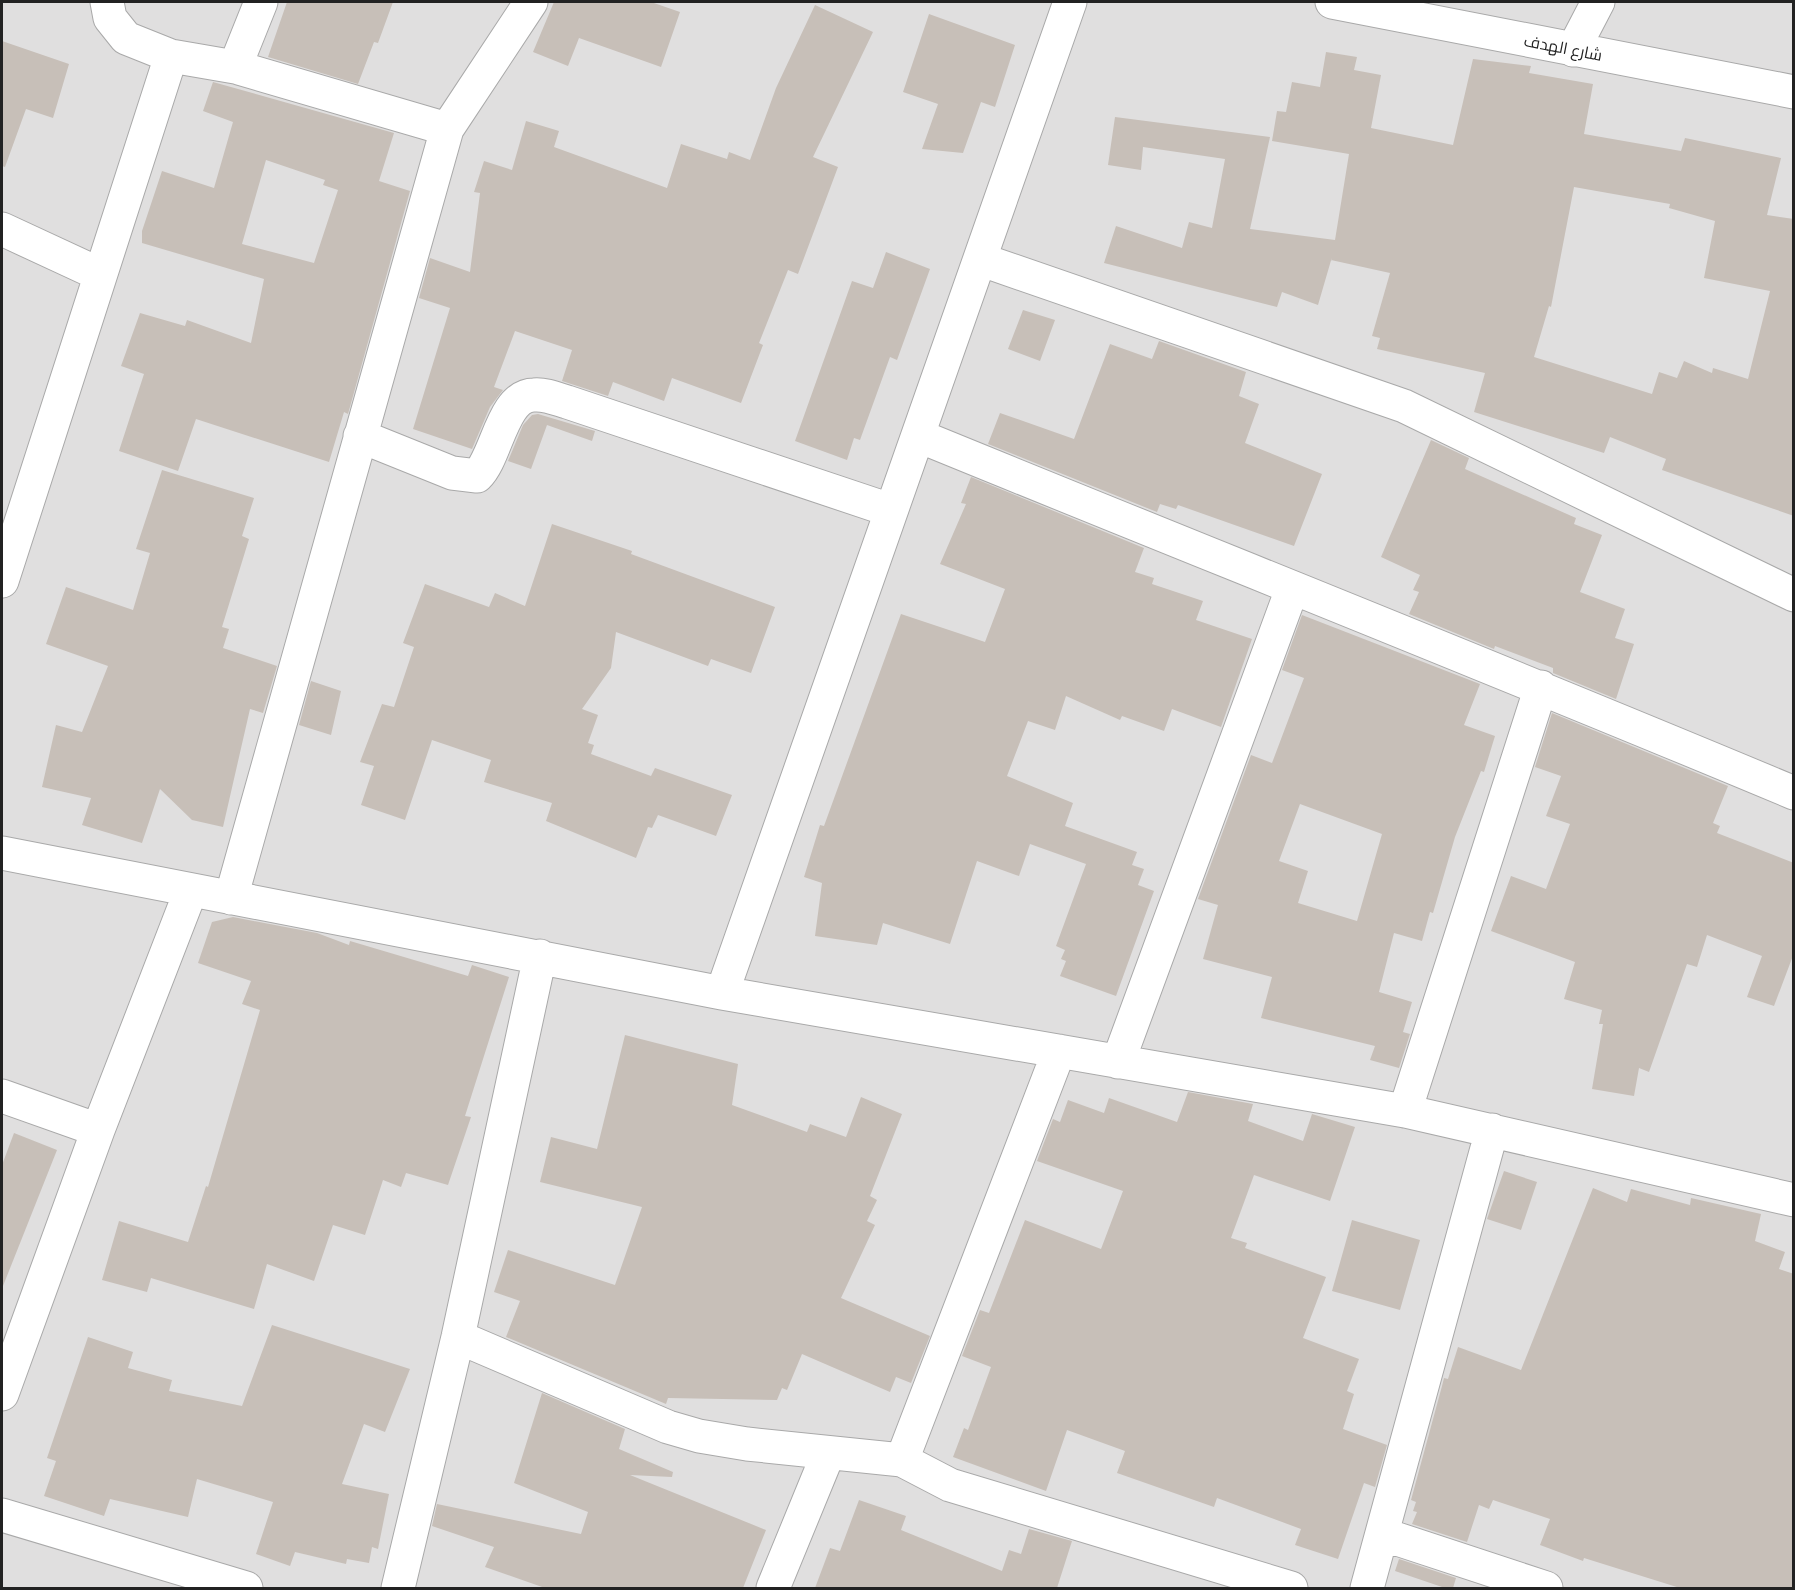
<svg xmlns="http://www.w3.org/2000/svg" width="1795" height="1590" font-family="Montserrat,Cairo,sans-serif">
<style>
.residential{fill:#e0dfdf}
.building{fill:#c7bfb8;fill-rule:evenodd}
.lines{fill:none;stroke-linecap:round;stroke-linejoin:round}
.street-casing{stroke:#a9a9a9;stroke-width:35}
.street{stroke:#fff;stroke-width:33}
.labels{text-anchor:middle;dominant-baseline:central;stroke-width:5;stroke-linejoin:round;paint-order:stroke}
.street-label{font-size:16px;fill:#222;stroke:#fff}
</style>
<rect width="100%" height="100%" fill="#f2efe9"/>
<path class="residential" d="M 2,2 L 1793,2 L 1793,1588 L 2,1588 Z"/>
<path class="building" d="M 287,2 L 393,2 L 378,43 L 374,42 L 358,84 L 268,57 Z
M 554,2 L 651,2 L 680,12 L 661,67 L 579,38 L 568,66 L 533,52 Z
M 815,5 L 873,32 L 813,157 L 838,167 L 798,274 L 788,270 L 759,343 L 763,345 L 741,403 L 672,378 L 664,401 L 613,382 L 608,396 L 562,381 L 572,350 L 515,331 L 494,387 L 503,390 L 490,407 L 472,449 L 413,429 L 450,308 L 419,298 L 430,258 L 470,272 L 480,193 L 474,192 L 484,161 L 512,170 L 526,121 L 559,131 L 554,147 L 667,188 L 681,144 L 727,159 L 729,152 L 750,160 L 776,88 Z
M 929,14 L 1015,45 L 995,107 L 981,102 L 963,153 L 922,149 L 938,104 L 903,92 Z
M 2,41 L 69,64 L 53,118 L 26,109 L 5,167 L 2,166 Z
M 1326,52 L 1357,57 L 1354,70 L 1381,75 L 1371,128 L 1453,145 L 1473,59 L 1531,66 L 1529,73 L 1593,84 L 1584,134 L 1681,151 L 1685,138 L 1781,158 L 1767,215 L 1794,219 L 1794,516 L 1662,470 L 1666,459 L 1610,437 L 1604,453 L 1474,412 L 1485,373 L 1377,349 L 1380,338 L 1372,336 L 1390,273 L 1331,260 L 1332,257 L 1318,305 L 1282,292 L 1277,307 L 1104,263 L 1116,226 L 1182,248 L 1189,222 L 1212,228 L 1225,159 L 1143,147 L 1141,170 L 1108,165 L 1115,117 L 1270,137 L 1250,229 L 1335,240 L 1349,154 L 1272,141 L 1277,111 L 1286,112 L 1292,82 L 1320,87 ZM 1574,187 L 1670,204 L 1669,208 L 1715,221 L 1704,278 L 1770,291 L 1748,379 L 1713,368 L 1712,373 L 1684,361 L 1677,378 L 1659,372 L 1652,394 L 1534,357 L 1549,306 L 1551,307 Z
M 213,82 L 394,133 L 379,181 L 410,191 L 348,414 L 344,412 L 329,462 L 196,419 L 178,471 L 119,451 L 144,374 L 121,366 L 140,313 L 185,326 L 187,320 L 251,343 L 264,279 L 142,243 L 142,231 L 162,171 L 214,188 L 233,122 L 203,111 ZM 266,160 L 325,180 L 323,185 L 338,190 L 314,263 L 242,244 Z
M 886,252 L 930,269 L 897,360 L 890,357 L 860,440 L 854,438 L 847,460 L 795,441 L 852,281 L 873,288 Z
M 1023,310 L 1055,320 L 1040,361 L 1008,349 Z
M 1159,341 L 1246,372 L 1239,396 L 1259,404 L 1245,443 L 1322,474 L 1294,546 L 1178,505 L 1176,509 L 1160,504 L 1157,512 L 988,444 L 1000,413 L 1074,439 L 1110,344 L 1152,359 Z
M 538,414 L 595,431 L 592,441 L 547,425 L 531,469 L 508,461 L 523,425 L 532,415 Z
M 1431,440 L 1469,458 L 1465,469 L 1576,518 L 1574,524 L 1602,535 L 1580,592 L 1625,609 L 1615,638 L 1634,644 L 1616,699 L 1553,673 L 1553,668 L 1495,646 L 1494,649 L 1409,614 L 1419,592 L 1413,590 L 1420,575 L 1381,557 Z
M 162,470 L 254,498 L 242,536 L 249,539 L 222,627 L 229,629 L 223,648 L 277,666 L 263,713 L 250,709 L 223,827 L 192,820 L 160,789 L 142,843 L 82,825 L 91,798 L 42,787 L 56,725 L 82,732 L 108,666 L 46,644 L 66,587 L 133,610 L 150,553 L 136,549 Z
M 971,477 L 1144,548 L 1135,572 L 1154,578 L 1152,584 L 1203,601 L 1196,620 L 1252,639 L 1221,727 L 1172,709 L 1164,731 L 1122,716 L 1120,720 L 1066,696 L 1055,730 L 1028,721 L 1007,776 L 1073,803 L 1065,826 L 1137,852 L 1132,865 L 1144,869 L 1138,885 L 1154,891 L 1116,996 L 1060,976 L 1066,961 L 1061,959 L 1065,950 L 1056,946 L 1086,864 L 1030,844 L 1019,876 L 977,861 L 950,944 L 883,923 L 877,945 L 815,936 L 822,883 L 804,877 L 820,825 L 824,826 L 901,614 L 985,642 L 1005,589 L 940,564 L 966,504 L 961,503 Z
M 552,524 L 632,551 L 631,554 L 775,607 L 751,673 L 711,659 L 708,666 L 616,632 L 611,668 L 582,709 L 598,715 L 588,743 L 594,745 L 591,754 L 651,776 L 655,768 L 732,795 L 716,836 L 658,815 L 652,828 L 648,827 L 636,858 L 546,821 L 552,803 L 484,782 L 491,760 L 432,740 L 405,820 L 361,805 L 374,766 L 360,762 L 382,704 L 394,707 L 414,647 L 403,643 L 425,584 L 489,607 L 495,593 L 525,606 Z
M 1302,615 L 1480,684 L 1464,725 L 1495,736 L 1484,772 L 1481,771 L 1455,837 L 1433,913 L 1430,912 L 1422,941 L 1394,933 L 1379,992 L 1412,1002 L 1403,1032 L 1410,1034 L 1399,1068 L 1370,1060 L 1375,1046 L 1261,1018 L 1272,977 L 1203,959 L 1218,905 L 1198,899 L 1251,755 L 1272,763 L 1304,678 L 1282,670 ZM 1300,804 L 1382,834 L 1357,921 L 1298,903 L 1308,871 L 1279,861 Z
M 311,681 L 341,691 L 331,735 L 299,725 Z
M 1552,713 L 1728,786 L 1713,823 L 1720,826 L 1717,833 L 1794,863 L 1794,953 L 1774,1006 L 1747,997 L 1762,956 L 1707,935 L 1697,967 L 1687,964 L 1649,1072 L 1639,1068 L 1634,1096 L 1592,1089 L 1603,1024 L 1599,1024 L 1602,1010 L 1564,999 L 1575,962 L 1491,931 L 1511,876 L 1546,889 L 1570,824 L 1546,816 L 1561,776 L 1535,767 Z
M 233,917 L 317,933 L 349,945 L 350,941 L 468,976 L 472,965 L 509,977 L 465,1116 L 471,1117 L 448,1185 L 406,1173 L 401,1187 L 383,1180 L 365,1235 L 333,1225 L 314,1281 L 267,1264 L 254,1309 L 151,1278 L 147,1292 L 102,1280 L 119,1221 L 188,1242 L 206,1186 L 208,1187 L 260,1010 L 242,1004 L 251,981 L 198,963 L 212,922 Z
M 625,1035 L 738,1064 L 732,1105 L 807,1132 L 810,1124 L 846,1137 L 861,1097 L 902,1114 L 870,1196 L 877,1200 L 867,1221 L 875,1225 L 841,1298 L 930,1336 L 911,1383 L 896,1377 L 890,1392 L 802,1354 L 787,1390 L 782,1388 L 777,1400 L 668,1398 L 666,1404 L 506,1337 L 520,1301 L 494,1292 L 508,1250 L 615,1285 L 642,1207 L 540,1182 L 551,1137 L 597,1149 Z
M 1188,1092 L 1253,1104 L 1248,1121 L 1303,1141 L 1312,1114 L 1355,1127 L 1330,1201 L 1254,1175 L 1231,1238 L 1247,1243 L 1245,1248 L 1326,1277 L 1303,1338 L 1359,1359 L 1347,1391 L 1354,1394 L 1343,1429 L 1387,1445 L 1375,1487 L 1364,1483 L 1338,1559 L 1295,1545 L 1301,1529 L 1217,1498 L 1214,1507 L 1117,1473 L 1125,1451 L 1067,1430 L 1046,1491 L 953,1457 L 964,1428 L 968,1430 L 991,1367 L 962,1356 L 980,1310 L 989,1313 L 1025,1220 L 1101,1249 L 1123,1191 L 1037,1161 L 1053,1119 L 1060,1122 L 1068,1100 L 1104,1113 L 1109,1098 L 1177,1122 Z
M 14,1133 L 57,1150 L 3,1286 L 2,1165 Z
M 1504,1171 L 1537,1182 L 1521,1230 L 1487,1219 Z
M 1593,1188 L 1627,1202 L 1631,1189 L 1690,1205 L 1691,1198 L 1761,1214 L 1755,1241 L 1785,1252 L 1779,1269 L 1794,1274 L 1794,1588 L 1680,1588 L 1584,1558 L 1583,1561 L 1540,1545 L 1550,1519 L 1493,1500 L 1489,1509 L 1479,1505 L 1467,1542 L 1412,1524 L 1417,1512 L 1413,1511 L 1416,1502 L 1411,1500 L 1442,1386 L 1444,1378 L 1448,1379 L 1458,1347 L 1521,1370 Z
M 1352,1220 L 1420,1240 L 1400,1310 L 1332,1291 Z
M 272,1325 L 410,1369 L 385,1432 L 364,1424 L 342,1484 L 389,1494 L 378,1549 L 372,1547 L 369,1563 L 347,1559 L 346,1564 L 295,1552 L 290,1566 L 256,1554 L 273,1502 L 197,1479 L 188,1517 L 110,1499 L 104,1516 L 44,1496 L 56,1461 L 47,1458 L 88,1337 L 133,1352 L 128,1368 L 172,1380 L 169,1391 L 242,1406 Z
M 542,1393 L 625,1429 L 619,1449 L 673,1472 L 672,1477 L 630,1475 L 766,1530 L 743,1588 L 545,1588 L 485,1567 L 494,1547 L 432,1526 L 437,1504 L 581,1534 L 588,1512 L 514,1483 Z
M 859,1500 L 906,1516 L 901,1530 L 1002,1571 L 1009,1550 L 1021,1554 L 1029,1529 L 1072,1541 L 1057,1588 L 815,1588 L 830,1548 L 840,1551 Z
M 1399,1559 L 1456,1578 L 1453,1588 L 1445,1588 L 1395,1571 Z"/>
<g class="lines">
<defs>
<path id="street" d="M 107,2 L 110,18 L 126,38 L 171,56 L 235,67 L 447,129
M 1332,2 L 1794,92
M 1573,50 L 1598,2
M 235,67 L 261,2
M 2,229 L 99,274
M 982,260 L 1404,406 L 1794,595
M 360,436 L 452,473 L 477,476 C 497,457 502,395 534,395 C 545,394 557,399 567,402 L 890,510
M 919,436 C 1210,555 1503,671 1794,793
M 2,581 L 171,56
M 2,853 L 722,993 L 1405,1111 L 1794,1200
M 231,898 L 447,129 L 531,2
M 722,993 C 837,662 957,333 1070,2
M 1118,1062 L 1292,589
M 2,1096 L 98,1130
M 1405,1111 L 1541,687
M 458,1337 L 668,1427 L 699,1436 L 747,1444 L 902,1460 L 950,1485 L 1291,1588
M 2,1394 L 98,1130 L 191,890
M 902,1460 L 1059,1051
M 2,1515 L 246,1588
M 1382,1534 L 1546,1588
M 398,1588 L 458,1337 L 540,956
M 773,1588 L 828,1454
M 1367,1588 L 1492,1130"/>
</defs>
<use href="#street" class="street-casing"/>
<use href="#street" class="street"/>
</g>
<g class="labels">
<g class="street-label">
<text transform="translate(1563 48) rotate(11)">شارع الهدف</text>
</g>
</g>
<rect width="1795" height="1590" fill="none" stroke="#222222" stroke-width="6"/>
</svg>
